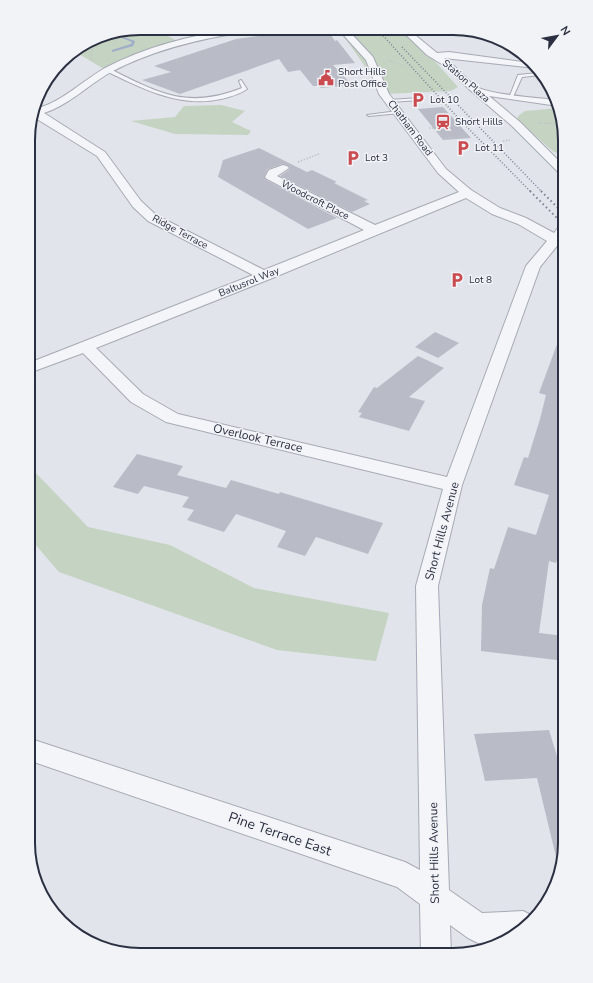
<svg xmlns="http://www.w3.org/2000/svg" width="593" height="983" font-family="'Nunito Sans',sans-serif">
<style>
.green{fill:#c5d3c3}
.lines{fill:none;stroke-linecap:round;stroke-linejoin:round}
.stream{fill:#9eadc8;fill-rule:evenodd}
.building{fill:#b9bcc6}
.service-casing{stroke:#a6aab4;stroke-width:2}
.minor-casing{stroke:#a6aab4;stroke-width:2}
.path-far1{stroke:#bfc2c8;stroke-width:1;stroke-dasharray:1.5 1.5;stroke-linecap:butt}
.path{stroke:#bfc2c8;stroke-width:1.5;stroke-dasharray:1.5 1.5;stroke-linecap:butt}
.service{fill:#f4f5f8;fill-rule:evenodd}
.minor{fill:#f4f5f8;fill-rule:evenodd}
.rail-far1{stroke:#7b8193;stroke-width:1.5;stroke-dasharray:1 2;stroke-linecap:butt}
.rail{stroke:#7b8193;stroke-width:2;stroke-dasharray:1.5 3;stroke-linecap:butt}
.labels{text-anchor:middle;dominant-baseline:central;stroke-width:3;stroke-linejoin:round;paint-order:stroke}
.far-poi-label{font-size:10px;fill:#2a3041;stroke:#f1f3f7;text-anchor:start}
.far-street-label{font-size:10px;fill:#2a3041;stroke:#f1f3f7}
.street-label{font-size:12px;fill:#2a3041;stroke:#f1f3f7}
.near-street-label{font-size:14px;fill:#2a3041;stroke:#f1f3f7}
.rim{fill:none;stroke:#2a3041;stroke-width:2}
</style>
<rect width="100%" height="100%" fill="#e1e4ea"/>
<path class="green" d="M 140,28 L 150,28 L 147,29 L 153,34 L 162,33 L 181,43 L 107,71 L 74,51 L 97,36 Z
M 339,29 L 407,30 L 458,87 L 451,91 L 384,94 Z
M 221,105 L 245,111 L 232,122 L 251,131 L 248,135 L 175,134 L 131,121 L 175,117 L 184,106 Z
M 559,108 L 565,140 L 565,155 L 554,152 L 549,148 L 517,119 L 519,115 L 525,111 Z
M 32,469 L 88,527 L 170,545 L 254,588 L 389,613 L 376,661 L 277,650 L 59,572 L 28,536 L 28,471 Z"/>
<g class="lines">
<path class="stream" d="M 133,29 L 121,36 L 135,41 L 133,46 L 112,52 L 112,50 L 131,44 L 132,42 L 117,36 L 127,31 Z"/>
</g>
<path class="building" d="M 328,31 L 335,41 L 337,40 L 355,63 L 333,65 L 352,85 L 321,88 L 318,86 L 313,86 L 300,70 L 288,72 L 279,59 L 180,94 L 142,80 L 171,72 L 154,66 L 236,39 L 258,36 L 302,35 L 301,32 Z
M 443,107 L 471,138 L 443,140 L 418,109 Z
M 259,148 L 307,172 L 312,170 L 337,182 L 334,183 L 368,200 L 364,201 L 370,204 L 352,212 L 280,176 L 290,169 L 290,167 L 287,165 L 282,164 L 268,169 L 264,177 L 266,180 L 337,218 L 308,229 L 218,177 L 223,160 Z
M 563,328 L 565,329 L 565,532 L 556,563 L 549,561 L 539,633 L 565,636 L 565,661 L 481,651 L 482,605 L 490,568 L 494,569 L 508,527 L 536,535 L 549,495 L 514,485 L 524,457 L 528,458 L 540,419 L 546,395 L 539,393 Z
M 435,332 L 459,343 L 438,358 L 415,347 Z
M 418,356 L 444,368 L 409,397 L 425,401 L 409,431 L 359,417 L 362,413 L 358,412 L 374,387 L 377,388 Z
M 137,454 L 183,466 L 177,475 L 226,488 L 231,480 L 279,494 L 280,492 L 383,523 L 368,554 L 316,537 L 305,556 L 277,547 L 286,531 L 236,514 L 224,532 L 187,520 L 194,510 L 182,507 L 189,497 L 144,486 L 138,494 L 113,487 Z
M 549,730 L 565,782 L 565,851 L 560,864 L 558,865 L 537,778 L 485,781 L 474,734 Z"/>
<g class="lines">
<defs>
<path id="service" d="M 168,28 L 175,28 L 162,32 L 160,31 Z
M 203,28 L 209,28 L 219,34 L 216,35 Z
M 106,69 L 110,69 C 158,93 188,110 242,88 L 239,81 L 241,80 L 247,89 C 240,94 230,97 221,99 C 180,108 143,89 106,71 Z
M 538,73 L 540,75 L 522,77 L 513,97 L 509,98 L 518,75 Z
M 419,98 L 421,100 L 390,102 L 388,101 L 390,100 Z
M 398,111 L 400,112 L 400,113 L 369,116 L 367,115 Z"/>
<path id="minor" d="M 236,29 L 255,29 L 251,31 C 202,38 155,49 111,72 C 88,85 69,105 44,113 L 105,152 L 141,201 L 156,215 L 264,270 L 364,230 L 267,179 L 265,177 L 269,170 L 283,165 L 287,166 L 289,168 L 277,176 L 375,225 L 459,192 L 438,173 L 379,94 L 366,60 L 338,29 L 347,29 L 373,57 L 389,94 L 446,169 L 471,190 L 500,208 L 526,218 L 554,233 L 560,225 L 565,224 L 565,236 L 540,267 L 462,485 L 438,586 L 449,890 L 482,913 L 523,911 L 533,916 L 534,917 L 503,941 L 478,943 L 468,938 L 450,925 L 451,955 L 421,955 L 420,904 L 397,887 L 28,760 L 28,738 L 405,862 L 420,870 L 416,586 L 443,489 L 166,422 L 131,402 L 83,353 L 29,373 L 29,363 L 253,275 L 148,221 L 133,207 L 97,156 L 32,116 L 34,109 C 60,104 82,81 105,68 C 145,47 191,35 236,29 ZM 466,198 L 492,214 L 518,224 L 547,241 L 526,266 L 447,477 L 178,414 L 143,394 L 96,348 L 270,279 Z
M 401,30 L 409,30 L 437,53 L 449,52 L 530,63 L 535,68 L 444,58 C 457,66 465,79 477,87 C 491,95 539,98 557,100 L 558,106 L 489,96 L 520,122 L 565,167 L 565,176 L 561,175 L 512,126 L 470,90 L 445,66 L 427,55 Z"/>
</defs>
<use href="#service" class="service-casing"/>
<use href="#minor" class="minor-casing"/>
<path class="path-far1" d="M 149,36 L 146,34 L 146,29 L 150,28
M 79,48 L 91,47
M 388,60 L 404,66
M 94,61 L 90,57 L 92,51 L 91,47 L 100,36"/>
<path class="path" d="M 538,123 L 562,124
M 487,126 L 493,126
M 429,128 L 435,128 L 443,138 L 466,136
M 503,141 L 510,140
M 298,162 L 319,154"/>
<use href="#service" class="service"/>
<use href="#minor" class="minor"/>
<path class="rail-far1" d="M 377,29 L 459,119 L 531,192
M 402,47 L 542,192"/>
<path class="rail" d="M 530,191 L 565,226
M 541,191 L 565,215"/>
</g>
<defs>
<symbol id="civic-bare" viewBox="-9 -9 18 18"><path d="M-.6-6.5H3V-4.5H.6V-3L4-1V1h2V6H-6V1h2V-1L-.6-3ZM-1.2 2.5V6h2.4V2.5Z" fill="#ca4b4f" stroke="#f1f3f7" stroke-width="2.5" paint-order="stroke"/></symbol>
<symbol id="parking-bare" viewBox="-9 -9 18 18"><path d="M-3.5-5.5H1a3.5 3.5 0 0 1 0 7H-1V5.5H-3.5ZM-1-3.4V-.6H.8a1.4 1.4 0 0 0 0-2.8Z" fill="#ca4b4f" stroke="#f1f3f7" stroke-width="2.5" paint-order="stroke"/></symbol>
<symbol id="station-bare" viewBox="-9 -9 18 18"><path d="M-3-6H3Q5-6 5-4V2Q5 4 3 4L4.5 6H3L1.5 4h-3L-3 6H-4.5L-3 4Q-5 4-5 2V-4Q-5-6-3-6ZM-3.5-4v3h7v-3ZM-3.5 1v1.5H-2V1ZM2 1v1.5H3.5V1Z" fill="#ca4b4f" stroke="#f1f3f7" stroke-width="2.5" paint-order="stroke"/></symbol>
</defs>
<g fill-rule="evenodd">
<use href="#civic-bare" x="315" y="67" width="22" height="22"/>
<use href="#parking-bare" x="407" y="89" width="22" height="22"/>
<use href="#station-bare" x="432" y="111" width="22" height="22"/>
<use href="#parking-bare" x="452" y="137" width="22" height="22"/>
<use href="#parking-bare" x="342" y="147" width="22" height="22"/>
<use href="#parking-bare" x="446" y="269" width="22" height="22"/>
</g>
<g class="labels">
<g class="far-poi-label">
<text x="338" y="72">Short Hills<tspan x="338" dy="12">Post Office</tspan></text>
<text x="430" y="100">Lot 10</text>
<text x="455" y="122">Short Hills</text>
<text x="475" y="148">Lot 11</text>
<text x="365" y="158">Lot 3</text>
<text x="469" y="280">Lot 8</text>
</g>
<g class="far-street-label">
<text transform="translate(466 81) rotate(41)">Station Plaza</text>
<text transform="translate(410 128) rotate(53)">Chatham Road</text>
<text transform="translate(315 200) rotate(27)">Woodcroft Place</text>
<text transform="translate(180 232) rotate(28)">Ridge Terrace</text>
<text transform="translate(249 282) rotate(-22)">Baltusrol Way</text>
</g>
<g class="street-label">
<text transform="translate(258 438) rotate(13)">Overlook Terrace</text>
<text transform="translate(442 531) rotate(-75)">Short Hills Avenue</text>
<text transform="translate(434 853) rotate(-91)">Short Hills Avenue</text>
</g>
<g class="near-street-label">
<text transform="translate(280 834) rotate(19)">Pine Terrace East</text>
</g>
</g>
<path d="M0 0H593V983H0ZM140 35H453A105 105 0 0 1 558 140V843A105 105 0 0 1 453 948H140A105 105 0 0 1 35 843V140A105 105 0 0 1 140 35Z" fill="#f1f3f7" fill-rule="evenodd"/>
<path class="rim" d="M140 35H453A105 105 0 0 1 558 140V843A105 105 0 0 1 453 948H140A105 105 0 0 1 35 843V140A105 105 0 0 1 140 35Z"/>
<g transform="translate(557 36) rotate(58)" stroke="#f1f3f7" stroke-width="3" paint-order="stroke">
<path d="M0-3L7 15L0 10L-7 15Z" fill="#2a3041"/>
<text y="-6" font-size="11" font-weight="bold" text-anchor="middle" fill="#2a3041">N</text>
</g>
</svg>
